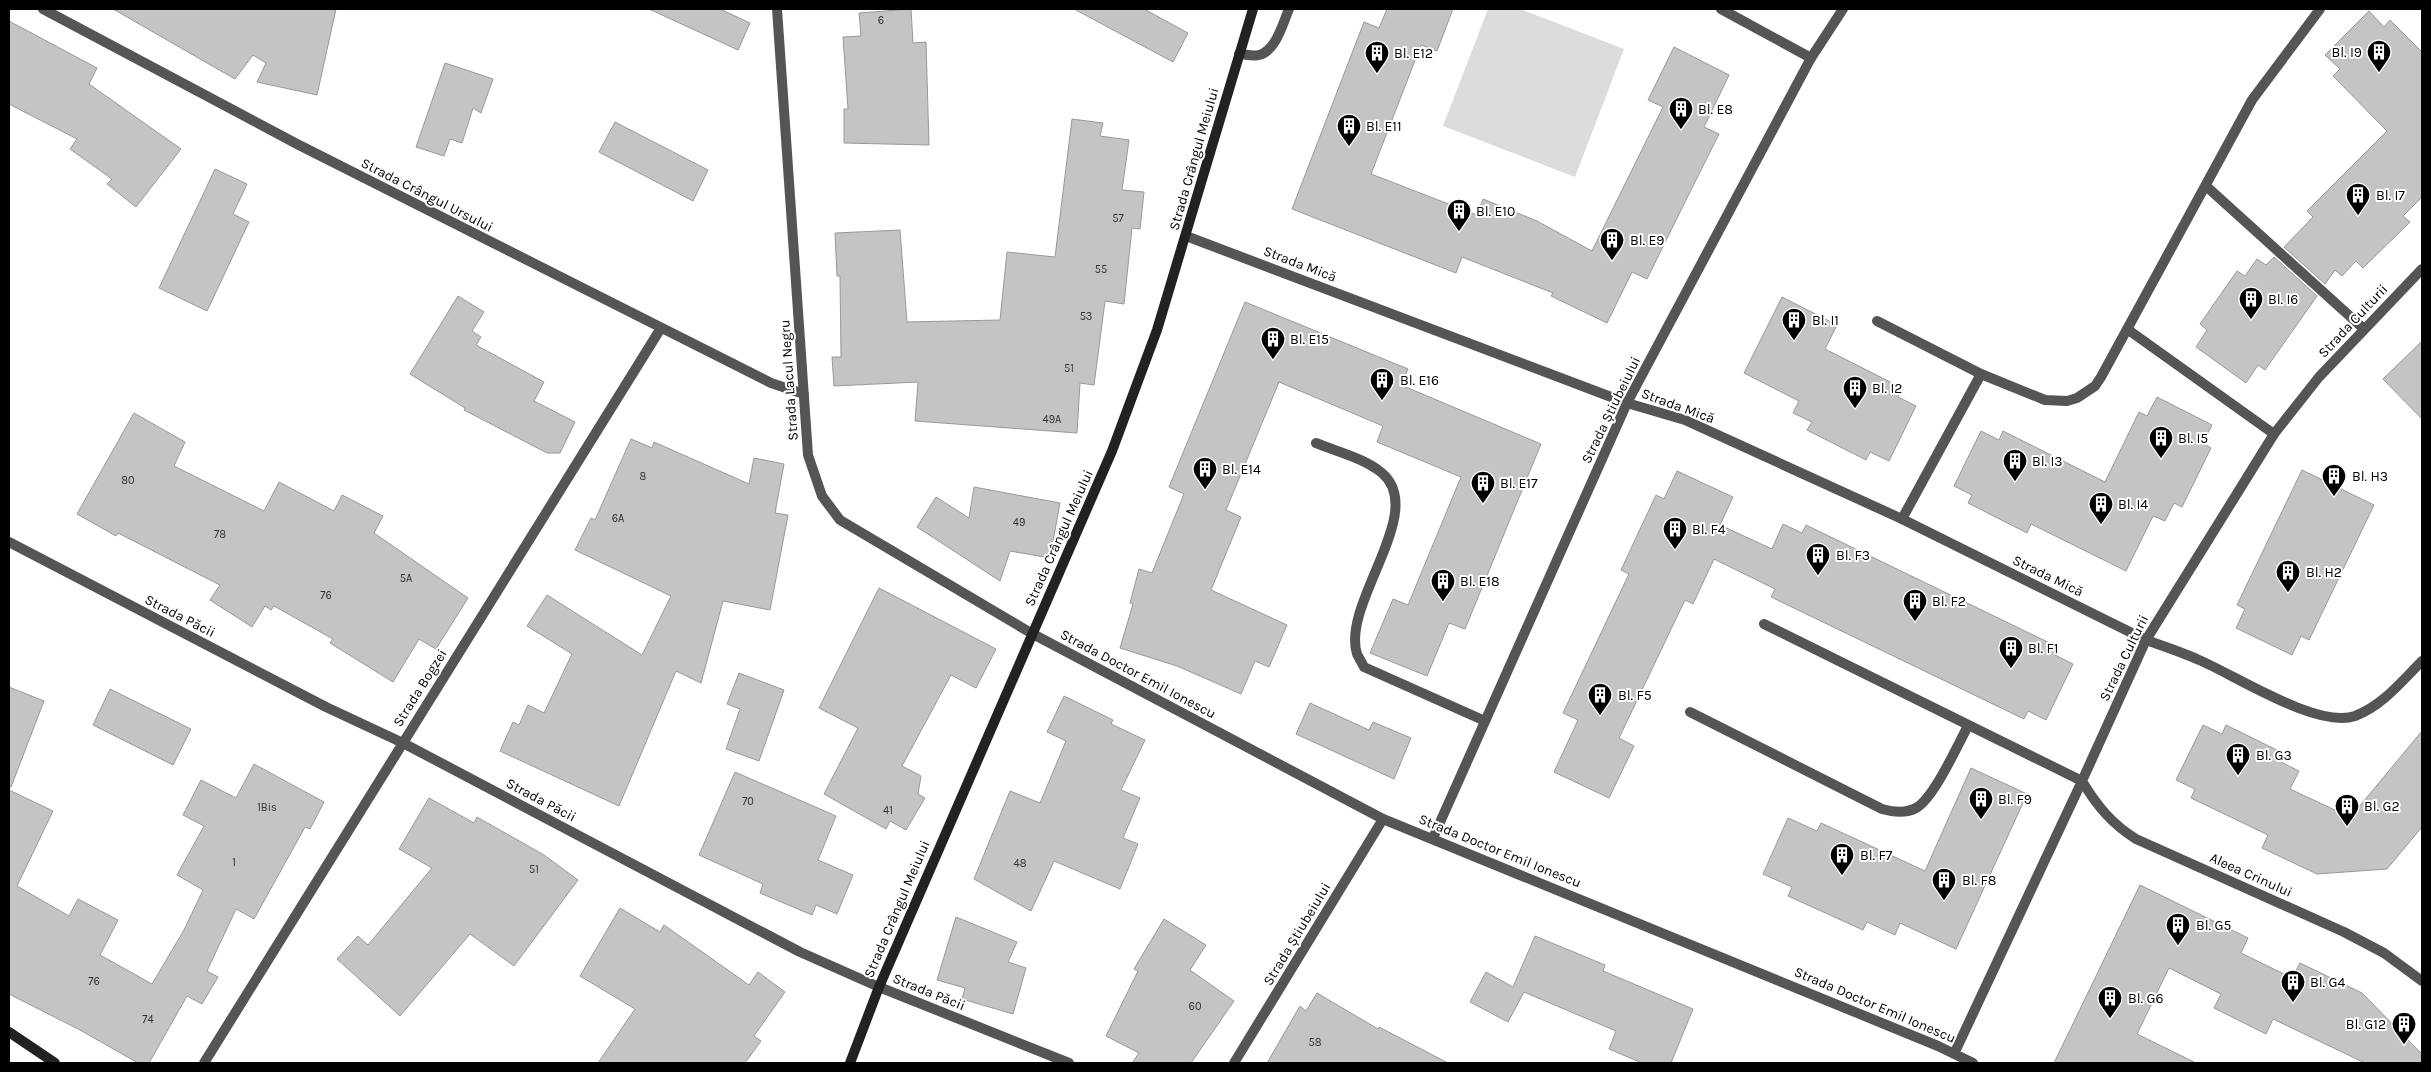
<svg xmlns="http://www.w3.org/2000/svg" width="2431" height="1072" font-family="Karla,sans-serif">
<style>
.green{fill:#dcdcdc}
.building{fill:#c4c4c4;stroke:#999}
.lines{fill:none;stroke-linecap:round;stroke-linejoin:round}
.lane{stroke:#555;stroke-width:10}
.street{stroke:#555;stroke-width:10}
.secondary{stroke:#222;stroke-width:10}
.labels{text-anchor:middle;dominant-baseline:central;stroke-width:4;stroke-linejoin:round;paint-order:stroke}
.number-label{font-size:11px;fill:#313131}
.poi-label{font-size:14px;fill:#000;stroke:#fff;text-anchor:start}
.street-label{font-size:14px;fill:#000;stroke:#fff}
</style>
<rect width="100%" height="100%" fill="#fff"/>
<path class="green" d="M 1488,9 L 1520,9 L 1624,49 L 1575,177 L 1443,126 Z"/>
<path class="building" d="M 113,9 L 336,9 L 317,95 L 257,82 L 266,63 L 253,55 L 235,79 Z
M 649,9 L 720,9 L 750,23 L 738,50 Z
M 911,9 L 913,43 L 926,42 L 929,145 L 844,143 L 844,109 L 848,109 L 843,37 L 861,36 L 859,13 Z
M 1074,9 L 1144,9 L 1188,33 L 1173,62 Z
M 1387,9 L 1453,9 L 1437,51 L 1421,45 L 1371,174 L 1477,215 L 1483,199 L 1537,221 L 1592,251 L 1663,107 L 1648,100 L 1674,47 L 1729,75 L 1704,127 L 1719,134 L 1683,206 L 1647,279 L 1632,272 L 1607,323 L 1551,296 L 1553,293 L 1462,257 L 1456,273 L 1292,209 L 1364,22 L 1379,28 Z
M 2369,11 L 2384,27 L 2390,20 L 2422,52 L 2422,197 L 2403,216 L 2410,222 L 2363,268 L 2356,261 L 2342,276 L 2335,270 L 2325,284 L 2284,247 L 2313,217 L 2307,211 L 2387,131 L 2333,76 L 2340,69 L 2325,55 Z
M 9,21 L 97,68 L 89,84 L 181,149 L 136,207 L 107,184 L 112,179 L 70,149 L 77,139 L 9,104 Z
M 445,63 L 493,79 L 481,113 L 473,108 L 462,143 L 450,139 L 444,156 L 416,147 Z
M 1072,119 L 1103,123 L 1100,136 L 1129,140 L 1122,190 L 1144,192 L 1140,229 L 1132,228 L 1124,304 L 1105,301 L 1094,385 L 1080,383 L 1077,433 L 915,421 L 918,382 L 834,386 L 832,357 L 841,357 L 840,276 L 837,276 L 835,233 L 900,230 L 907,322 L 1000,320 L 1007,252 L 1055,257 Z
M 615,122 L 708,170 L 693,201 L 599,152 Z
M 215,169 L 247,184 L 233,214 L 249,222 L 207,311 L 159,288 Z
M 2274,257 L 2317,296 L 2265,370 L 2258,365 L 2246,383 L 2196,347 L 2207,330 L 2200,324 L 2237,271 L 2245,276 L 2257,259 L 2266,265 Z
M 458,296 L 484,312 L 472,331 L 481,337 L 476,345 L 544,382 L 534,401 L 575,422 L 560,453 L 547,453 L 464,410 L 465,408 L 410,374 Z
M 1782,297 L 1837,325 L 1825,349 L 1902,388 L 1898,397 L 1916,406 L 1889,461 L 1870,452 L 1866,460 L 1807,430 L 1812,422 L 1793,413 L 1799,401 L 1744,373 Z
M 1245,302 L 1408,369 L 1401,385 L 1541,444 L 1465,629 L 1449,623 L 1427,676 L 1370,653 L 1393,599 L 1408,605 L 1461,477 L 1377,442 L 1383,426 L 1279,382 L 1226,510 L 1241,517 L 1211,590 L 1287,625 L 1269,667 L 1255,661 L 1241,694 L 1177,666 L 1120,648 L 1133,604 L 1130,603 L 1139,569 L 1152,573 L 1184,494 L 1169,487 Z
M 2422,341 L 2422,419 L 2383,379 Z
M 2157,397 L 2212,425 L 2203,443 L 2211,448 L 2182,507 L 2174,503 L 2165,521 L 2153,516 L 2126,571 L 2031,524 L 2027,533 L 1968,503 L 1972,495 L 1954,486 L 1981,431 L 1999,440 L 2003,431 L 2105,482 L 2139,412 L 2147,416 Z
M 134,413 L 185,442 L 174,466 L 264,511 L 279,482 L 334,511 L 342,495 L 383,516 L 374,533 L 468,598 L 436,649 L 419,639 L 393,682 L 330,643 L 333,639 L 274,606 L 271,610 L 265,606 L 252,627 L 210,600 L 220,585 L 118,533 L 116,536 L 77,514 Z
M 631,439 L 652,448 L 654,442 L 749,484 L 754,458 L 784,464 L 775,513 L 788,515 L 770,610 L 723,601 L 701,683 L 676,671 L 619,806 L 500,751 L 513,722 L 519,725 L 528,705 L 544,713 L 572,654 L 527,626 L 547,595 L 642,655 L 671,596 L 575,550 L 591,518 L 595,520 Z
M 2302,470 L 2374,505 L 2309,640 L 2301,636 L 2292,655 L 2236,628 L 2245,609 L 2237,605 Z
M 1677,471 L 1733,497 L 1720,525 L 1772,549 L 1783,524 L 1802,533 L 1806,525 L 2058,647 L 2055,655 L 2073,664 L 2046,720 L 2028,711 L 2024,719 L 1771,597 L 1775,589 L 1714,559 L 1693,604 L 1685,600 L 1619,738 L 1634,746 L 1609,798 L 1554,772 L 1578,720 L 1563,713 L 1629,574 L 1621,570 L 1656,495 L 1664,499 Z
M 974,487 L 1060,503 L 1050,558 L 1010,551 L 1000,581 L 917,527 L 936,497 L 969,518 Z
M 879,588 L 996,649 L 976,688 L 951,675 L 902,766 L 921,776 L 918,794 L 925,798 L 906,830 L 890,821 L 886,829 L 824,794 L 858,728 L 819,708 Z
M 739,673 L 784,690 L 759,761 L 726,749 L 740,709 L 727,704 Z
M 9,687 L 44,701 L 11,787 L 9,786 Z
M 110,689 L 191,729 L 173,765 L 93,725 Z
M 1064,696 L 1113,720 L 1111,724 L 1145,740 L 1121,790 L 1140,798 L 1123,838 L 1138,844 L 1120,889 L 1054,861 L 1031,911 L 974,879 L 1010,791 L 1040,803 L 1066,741 L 1047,732 Z
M 1310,703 L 1369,730 L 1373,722 L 1411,738 L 1394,779 L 1296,734 Z
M 2203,725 L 2222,734 L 2226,725 L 2285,754 L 2281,762 L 2299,771 L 2290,789 L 2335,810 L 2358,808 L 2422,731 L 2422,827 L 2387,869 L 2317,874 L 2262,848 L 2268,835 L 2191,798 L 2195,789 L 2176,780 Z
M 254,764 L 324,802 L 310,829 L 305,827 L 254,919 L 236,909 L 207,971 L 218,977 L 202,1004 L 187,996 L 149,1063 L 138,1063 L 80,1030 L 9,994 L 9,790 L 53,811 L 17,886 L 69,916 L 78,899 L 118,920 L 100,955 L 152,984 L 184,930 L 203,890 L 177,875 L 204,826 L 183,815 L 201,780 L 236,798 Z
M 1971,768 L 2027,794 L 1956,949 L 1900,923 L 1895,935 L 1867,922 L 1863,930 L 1788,896 L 1792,887 L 1763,874 L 1788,818 L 1817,831 L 1821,823 L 1925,871 Z
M 735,772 L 836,816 L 818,860 L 853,875 L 837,914 L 816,905 L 812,915 L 760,893 L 763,884 L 699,855 Z
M 429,798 L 474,823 L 477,817 L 544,855 L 578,880 L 514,966 L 470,934 L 400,1016 L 337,959 L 358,936 L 368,945 L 432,868 L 399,849 Z
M 2140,885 L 2248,938 L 2241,953 L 2292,978 L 2300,963 L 2362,993 L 2422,1054 L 2422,1063 L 2365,1063 L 2273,1019 L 2266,1034 L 2214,1008 L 2221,994 L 2169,968 L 2137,1034 L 2196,1063 L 2054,1063 Z
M 620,908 L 660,932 L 664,925 L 749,985 L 758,972 L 785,992 L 754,1036 L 761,1041 L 745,1063 L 598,1063 L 635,1009 L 580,976 Z
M 956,917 L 1017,942 L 1008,962 L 1026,968 L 1013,1014 L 962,999 L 965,988 L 937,980 Z
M 1164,919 L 1206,945 L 1190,970 L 1234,1001 L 1191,1063 L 1132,1063 L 1139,1053 L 1106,1036 L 1138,971 L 1134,969 Z
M 1535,936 L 1605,965 L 1603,971 L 1693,1009 L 1671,1063 L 1642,1063 L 1609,1049 L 1616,1031 L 1524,992 L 1508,1022 L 1470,1002 L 1486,972 L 1513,987 Z
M 1317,993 L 1378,1029 L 1379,1027 L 1448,1063 L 1267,1063 L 1300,1006 L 1306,1011 Z"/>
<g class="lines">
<path class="lane" d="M 1721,9 L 1811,58
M 1239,54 C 1245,54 1253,57 1259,55 C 1276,51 1283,23 1289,9
M 2206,186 L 2364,329
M 1877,321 L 1981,374 L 2045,400 L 2067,401 L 2077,398 L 2095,386 L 2101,377 L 2252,100 L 2320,9
M 2127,329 L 2274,434
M 1316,443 C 1338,452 1364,458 1382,473 C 1428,512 1341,603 1357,654 C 1359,658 1362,663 1364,667 L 1485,721
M 1902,519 L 1981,374
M 1764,624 L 2082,781
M 2146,640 C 2163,646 2182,652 2199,660 C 2235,675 2317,729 2355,716 C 2383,705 2401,682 2422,661
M 1690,712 L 1882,809 C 1893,812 1905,814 1916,808 C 1934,798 1957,746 1968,726"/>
<path class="street" d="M 43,9 L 297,144 L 771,383 L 804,394
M 777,9 L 808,455 L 822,496 L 840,520 L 1031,633 L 1383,819 L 1938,1046 L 1973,1063
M 1186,236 L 1627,403 L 1685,420 L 1902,519 L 2146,640
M 9,542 L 326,707 L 403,743 L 800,952 L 879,987 L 1069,1063
M 2082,781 C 2097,806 2112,824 2136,839 L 2344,932 L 2384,953 L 2422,981
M 1433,838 L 1627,403 L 1811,58 L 1843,9
M 1954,1054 L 2082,781 L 2146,640 L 2274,434 L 2319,377 L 2422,269
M 204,1063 L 661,328
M 1234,1063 L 1383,819"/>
<path class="secondary" d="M 9,1032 L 55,1063
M 850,1063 L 879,987 L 1112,451 L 1157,330 L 1253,9"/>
</g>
<defs>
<symbol id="building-pin" viewBox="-11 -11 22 30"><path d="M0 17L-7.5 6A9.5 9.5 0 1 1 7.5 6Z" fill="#000" stroke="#fff"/><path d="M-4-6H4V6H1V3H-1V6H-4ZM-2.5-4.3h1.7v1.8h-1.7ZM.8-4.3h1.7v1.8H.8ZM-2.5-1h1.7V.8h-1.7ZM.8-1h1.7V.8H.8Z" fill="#fff"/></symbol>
</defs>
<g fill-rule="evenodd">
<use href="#building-pin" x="2365" y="38" width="28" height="38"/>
<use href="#building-pin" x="1363" y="39" width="28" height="38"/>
<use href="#building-pin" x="1667" y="95" width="28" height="38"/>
<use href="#building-pin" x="1335" y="112" width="28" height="38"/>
<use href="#building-pin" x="2344" y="181" width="28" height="38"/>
<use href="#building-pin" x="1445" y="197" width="28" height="38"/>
<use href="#building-pin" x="1598" y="226" width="28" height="38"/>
<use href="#building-pin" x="2237" y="285" width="28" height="38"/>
<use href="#building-pin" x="1780" y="306" width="28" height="38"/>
<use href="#building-pin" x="1259" y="325" width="28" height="38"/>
<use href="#building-pin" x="1368" y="366" width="28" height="38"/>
<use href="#building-pin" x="1841" y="374" width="28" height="38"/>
<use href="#building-pin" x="2147" y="424" width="28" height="38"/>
<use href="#building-pin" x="2001" y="447" width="28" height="38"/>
<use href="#building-pin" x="1191" y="455" width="28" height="38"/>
<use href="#building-pin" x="2320" y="462" width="28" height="38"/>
<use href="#building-pin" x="1469" y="469" width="28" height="38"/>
<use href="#building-pin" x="2087" y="490" width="28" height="38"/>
<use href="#building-pin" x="1661" y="515" width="28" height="38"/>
<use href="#building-pin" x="1804" y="541" width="28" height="38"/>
<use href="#building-pin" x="2274" y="558" width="28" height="38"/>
<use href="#building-pin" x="1429" y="567" width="28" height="38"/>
<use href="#building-pin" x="1901" y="587" width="28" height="38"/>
<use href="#building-pin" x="1997" y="634" width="28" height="38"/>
<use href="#building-pin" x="1586" y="681" width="28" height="38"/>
<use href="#building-pin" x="2224" y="741" width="28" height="38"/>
<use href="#building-pin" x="1967" y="785" width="28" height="38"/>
<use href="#building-pin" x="2333" y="792" width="28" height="38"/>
<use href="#building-pin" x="1828" y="841" width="28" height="38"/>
<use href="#building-pin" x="1930" y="866" width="28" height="38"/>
<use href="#building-pin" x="2164" y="911" width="28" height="38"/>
<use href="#building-pin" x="2279" y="968" width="28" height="38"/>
<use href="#building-pin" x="2096" y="984" width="28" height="38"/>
<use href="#building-pin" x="2390" y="1010" width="28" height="38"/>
</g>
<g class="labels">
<g class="number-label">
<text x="881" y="20">6</text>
<text x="1118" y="218">57</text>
<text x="1101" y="269">55</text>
<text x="1086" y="316">53</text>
<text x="1069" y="368">51</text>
<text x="1052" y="419">49A</text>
<text x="643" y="476">8</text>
<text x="128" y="480">80</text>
<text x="618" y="518">6A</text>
<text x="1019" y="522">49</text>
<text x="220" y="534">78</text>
<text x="406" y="578">5A</text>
<text x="326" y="595">76</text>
<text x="748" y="801">70</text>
<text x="267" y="807">1Bis</text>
<text x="888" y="810">41</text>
<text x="234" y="862">1</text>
<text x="1020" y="863">48</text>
<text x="534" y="869">51</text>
<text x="94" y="981">76</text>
<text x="1195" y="1006">60</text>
<text x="148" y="1019">74</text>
<text x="1315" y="1042">58</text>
</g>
<g class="poi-label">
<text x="2362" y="52" text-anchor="end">Bl. I9</text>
<text x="1394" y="53">Bl. E12</text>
<text x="1698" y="109">Bl. E8</text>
<text x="1366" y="126">Bl. E11</text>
<text x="2376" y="195">Bl. I7</text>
<text x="1476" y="211">Bl. E10</text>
<text x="1630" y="240">Bl. E9</text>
<text x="2268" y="299">Bl. I6</text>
<text x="1812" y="320">Bl. I1</text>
<text x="1290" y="339">Bl. E15</text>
<text x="1400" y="380">Bl. E16</text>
<text x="1872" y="388">Bl. I2</text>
<text x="2178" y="438">Bl. I5</text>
<text x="2032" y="461">Bl. I3</text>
<text x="1222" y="469">Bl. E14</text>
<text x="2352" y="476">Bl. H3</text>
<text x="1500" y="483">Bl. E17</text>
<text x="2118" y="504">Bl. I4</text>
<text x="1692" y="529">Bl. F4</text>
<text x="1836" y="555">Bl. F3</text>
<text x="2306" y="572">Bl. H2</text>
<text x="1460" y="581">Bl. E18</text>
<text x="1932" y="601">Bl. F2</text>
<text x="2028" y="648">Bl. F1</text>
<text x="1618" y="695">Bl. F5</text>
<text x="2256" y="755">Bl. G3</text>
<text x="1998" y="799">Bl. F9</text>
<text x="2364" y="806">Bl. G2</text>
<text x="1860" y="855">Bl. F7</text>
<text x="1962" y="880">Bl. F8</text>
<text x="2196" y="925">Bl. G5</text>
<text x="2310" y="982">Bl. G4</text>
<text x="2128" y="998">Bl. G6</text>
<text x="2386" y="1024" text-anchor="end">Bl. G12</text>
</g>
<g class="street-label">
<text transform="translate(1194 159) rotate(-74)">Strada Crângul Meiului</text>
<text transform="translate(427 195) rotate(27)">Strada Crângul Ursului</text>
<text transform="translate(1300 264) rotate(21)">Strada Mică</text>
<text transform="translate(2353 321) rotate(-47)">Strada Culturii</text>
<text transform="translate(789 380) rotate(-94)">Strada Lacul Negru</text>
<text transform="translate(1678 406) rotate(20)">Strada Mică</text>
<text transform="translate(1611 410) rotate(-64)">Strada Știubeiului</text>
<text transform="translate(1059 538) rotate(-66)">Strada Crângul Meiului</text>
<text transform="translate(2048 576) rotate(26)">Strada Mică</text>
<text transform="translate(180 616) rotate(27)">Strada Păcii</text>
<text transform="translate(2124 658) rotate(-64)">Strada Culturii</text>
<text transform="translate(1138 674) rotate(28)">Strada Doctor Emil Ionescu</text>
<text transform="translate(420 688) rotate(-58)">Strada Bogzei</text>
<text transform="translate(541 800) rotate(28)">Strada Păcii</text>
<text transform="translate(1500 851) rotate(22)">Strada Doctor Emil Ionescu</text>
<text transform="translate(2251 875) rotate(24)">Aleea Crinului</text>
<text transform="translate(897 909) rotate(-67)">Strada Crângul Meiului</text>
<text transform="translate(1297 934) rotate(-59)">Strada Știubeiului</text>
<text transform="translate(929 992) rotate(22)">Strada Păcii</text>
<text transform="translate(1875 1005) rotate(23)">Strada Doctor Emil Ionescu</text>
</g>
</g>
<rect width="2431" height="1072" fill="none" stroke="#000000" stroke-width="20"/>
</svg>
